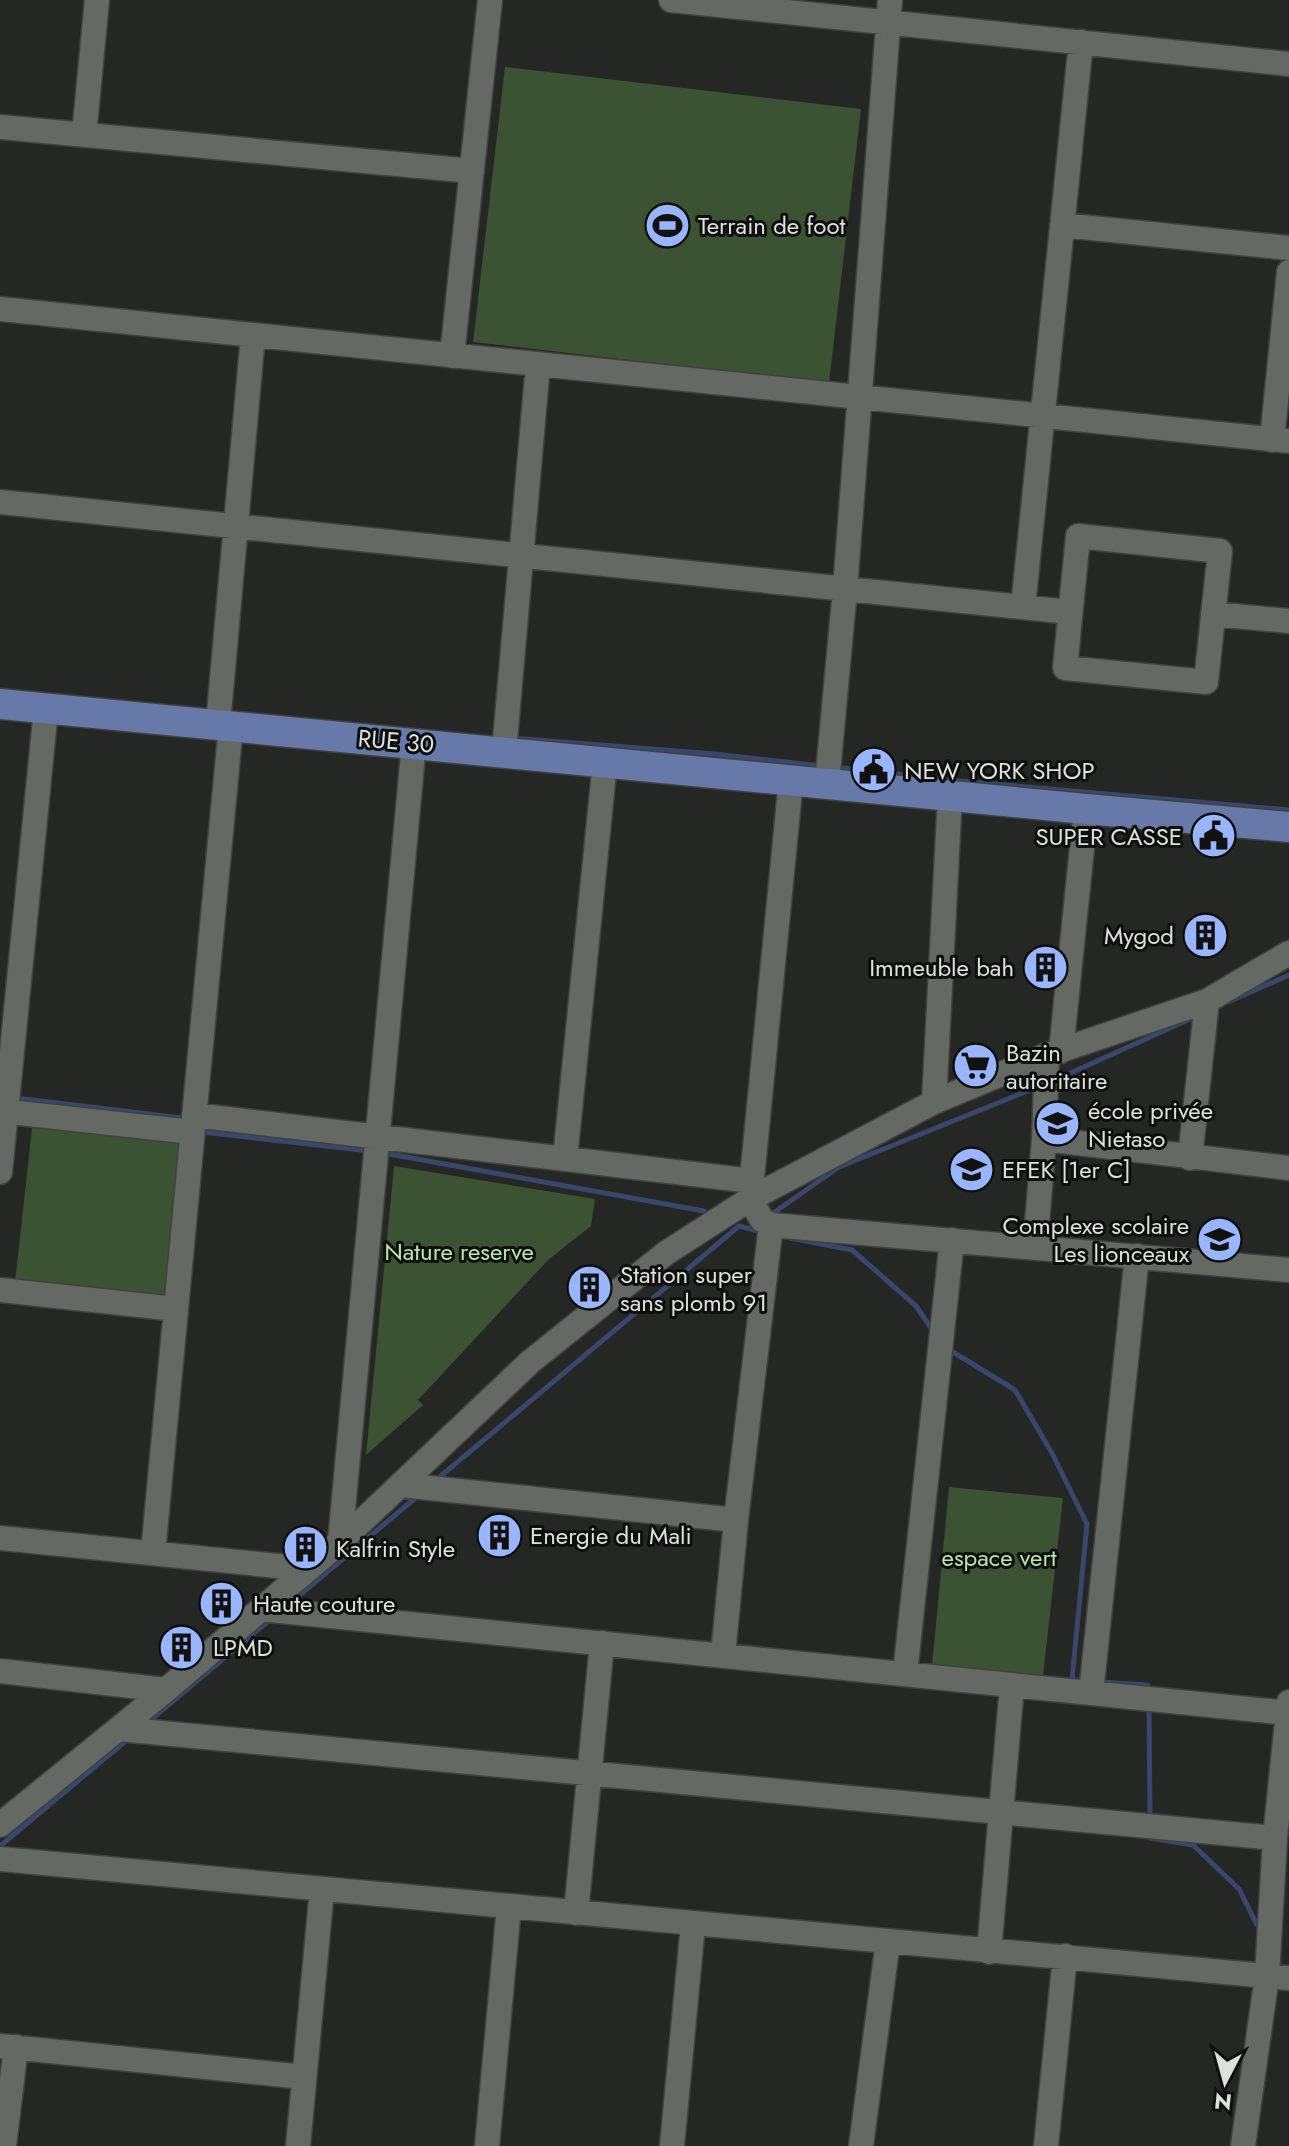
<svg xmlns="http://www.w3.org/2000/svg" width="1289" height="2146" font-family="Jost,sans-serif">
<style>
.green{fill:#3b5233}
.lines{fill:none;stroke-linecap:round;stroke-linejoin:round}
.stream{stroke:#39476d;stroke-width:5}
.minor-casing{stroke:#3f423e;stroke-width:27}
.major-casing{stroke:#3f423e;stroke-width:33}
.minor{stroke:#656964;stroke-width:24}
.major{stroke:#6679a9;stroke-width:30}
.labels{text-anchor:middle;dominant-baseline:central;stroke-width:6;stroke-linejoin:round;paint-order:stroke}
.poi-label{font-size:24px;fill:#dee0dd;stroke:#0e100e;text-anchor:start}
.street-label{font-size:24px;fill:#dee0dd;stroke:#0e100e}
.park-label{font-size:24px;fill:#b8e6a8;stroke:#0e100e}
</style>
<rect width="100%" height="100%" fill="#242723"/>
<path class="green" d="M 505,67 L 861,109 L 829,383 L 473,342 Z
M 33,1119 L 189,1136 L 170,1320 L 13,1300 Z
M 394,1166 L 595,1199 L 591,1226 L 548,1260 L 418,1400 L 423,1405 L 366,1455 Z
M 949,1487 L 1063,1498 L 1043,1676 L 932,1666 Z"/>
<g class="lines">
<path class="stream" d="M 512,738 L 715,754 L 821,766
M 835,767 L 938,779 L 1289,810
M 1228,1002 L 1289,975
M 1053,1081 L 1190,1019
M 16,1098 L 182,1118 L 187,1122
M 202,1132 L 370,1151
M 384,1153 L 704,1211
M 769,1216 L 839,1167 L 1040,1086
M 790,1238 L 852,1250 L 916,1306 L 933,1331
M 948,1349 L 1015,1390 L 1052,1453 L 1087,1524 L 1072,1680 L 1078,1680
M 436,1480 L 739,1226 L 765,1233
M 289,1604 L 419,1495
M 1100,1682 L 1148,1685 L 1148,1691
M 1149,1705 L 1150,1819
M 148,1722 L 272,1618
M 1150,1833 L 1150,1838 L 1193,1845 L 1239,1889 L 1257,1925
M 0,1846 L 128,1739"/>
<defs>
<path id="minor" d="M 671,0 L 1289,64
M 0,127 L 472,171
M 84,135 L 97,0
M 1062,225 L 1289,248
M 0,309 L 1289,441
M 452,356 L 490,0
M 1272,440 L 1289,272
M 0,502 L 1070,612
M 1078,536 L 1220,551 L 1206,682 L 1065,668 Z
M 1023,607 L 1081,42
M 1213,614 L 1289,621
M 218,724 L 253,335
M 504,752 L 538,364
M 791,780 L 750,1199 L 762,1220 L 771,1225 L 1289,1270
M 827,783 L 845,589 L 890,0
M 1061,1051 L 1086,809
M 934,1102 L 950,795
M 0,1111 L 192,1132
M 194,1115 L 752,1181
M 1044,1139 L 1289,1168
M 1190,1158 L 1207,1001
M 565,1159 L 605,762
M 0,1172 L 46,709
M 1035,1247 L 1044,1139 L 1047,1055
M 0,1290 L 176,1309
M 401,1485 L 736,1520
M 0,1538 L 308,1569
M 340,1542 L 414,743
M 153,1553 L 231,725
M 261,1609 L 1288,1713
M 723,1655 L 736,1520 L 771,1225
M 0,1671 L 166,1690
M 905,1674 L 952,1240
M 1091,1693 L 1137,1256
M 119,1729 L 1275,1838
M 0,1825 L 166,1690 L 340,1542 L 530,1362 L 666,1253 L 750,1199 L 934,1102 L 1047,1055 L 1207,1001 L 1289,953
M 0,1859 L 1289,1978
M 576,1913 L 602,1643
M 989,1952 L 1012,1685
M 0,2046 L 304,2077
M 4,2146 L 16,2047
M 298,2146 L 322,1889
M 487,2146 L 509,1906
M 672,2146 L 693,1924
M 861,2146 L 888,1941
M 1046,2146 L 1065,1956
M 1243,2146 L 1267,1976 L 1275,1838 L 1289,1702"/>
<path id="major" d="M 0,704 L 1086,809 L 1289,827"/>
</defs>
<use href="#minor" class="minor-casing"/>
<use href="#major" class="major-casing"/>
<use href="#minor" class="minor"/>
<use href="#major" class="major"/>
</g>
<defs>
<symbol id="stadium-disc" viewBox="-11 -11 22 22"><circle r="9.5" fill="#99b5fd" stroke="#0e100e"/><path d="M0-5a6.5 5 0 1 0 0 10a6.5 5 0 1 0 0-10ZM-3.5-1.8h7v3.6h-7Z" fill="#111"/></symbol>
<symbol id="civic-disc" viewBox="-11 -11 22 22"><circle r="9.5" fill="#99b5fd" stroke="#0e100e"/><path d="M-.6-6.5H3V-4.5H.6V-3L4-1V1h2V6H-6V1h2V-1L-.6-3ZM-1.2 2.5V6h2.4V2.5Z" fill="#111"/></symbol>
<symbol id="building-disc" viewBox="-11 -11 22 22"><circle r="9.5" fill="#99b5fd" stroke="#0e100e"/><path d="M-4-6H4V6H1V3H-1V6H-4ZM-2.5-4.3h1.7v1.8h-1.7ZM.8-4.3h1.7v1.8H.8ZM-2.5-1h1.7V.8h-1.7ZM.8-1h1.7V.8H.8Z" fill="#111"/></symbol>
<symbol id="supermarket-disc" viewBox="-11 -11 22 22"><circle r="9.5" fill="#99b5fd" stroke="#0e100e"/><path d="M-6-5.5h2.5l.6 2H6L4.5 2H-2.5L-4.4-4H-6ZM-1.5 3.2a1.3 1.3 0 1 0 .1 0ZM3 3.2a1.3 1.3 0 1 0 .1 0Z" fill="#111"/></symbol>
<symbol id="school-disc" viewBox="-11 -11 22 22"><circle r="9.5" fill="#99b5fd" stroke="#0e100e"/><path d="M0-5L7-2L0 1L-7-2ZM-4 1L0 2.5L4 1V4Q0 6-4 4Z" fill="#111"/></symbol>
</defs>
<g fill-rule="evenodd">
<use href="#stadium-disc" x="642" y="200" width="51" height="51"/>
<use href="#civic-disc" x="848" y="744" width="51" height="51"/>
<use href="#civic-disc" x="1188" y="810" width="51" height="51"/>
<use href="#building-disc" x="1180" y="910" width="51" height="51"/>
<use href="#building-disc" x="1020" y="942" width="51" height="51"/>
<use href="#supermarket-disc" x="950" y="1040" width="51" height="51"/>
<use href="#school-disc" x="1032" y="1098" width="51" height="51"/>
<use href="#school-disc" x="946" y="1144" width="51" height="51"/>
<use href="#school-disc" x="1194" y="1214" width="51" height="51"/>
<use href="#building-disc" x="564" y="1262" width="51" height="51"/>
<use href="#building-disc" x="474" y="1510" width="51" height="51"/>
<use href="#building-disc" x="280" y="1522" width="51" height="51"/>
<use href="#building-disc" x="196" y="1578" width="51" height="51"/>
<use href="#building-disc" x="156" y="1622" width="51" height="51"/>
</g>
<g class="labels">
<g class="poi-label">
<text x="698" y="225">Terrain de foot</text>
<text x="904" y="770">NEW YORK SHOP</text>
<text x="1182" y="836" text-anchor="end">SUPER CASSE</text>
<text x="1174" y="935" text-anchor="end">Mygod</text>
<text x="1014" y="967" text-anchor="end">Immeuble bah</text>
<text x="1006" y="1052">Bazin<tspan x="1006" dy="28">autoritaire</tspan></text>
<text x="1088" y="1110">école privée<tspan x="1088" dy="28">Nietaso</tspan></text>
<text x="1002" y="1169">EFEK [1er C]</text>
<text x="1189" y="1225" text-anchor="end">Complexe scolaire<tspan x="1189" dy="28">Les lionceaux</tspan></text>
<text x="620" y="1274">Station super<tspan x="620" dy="28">sans plomb 91</tspan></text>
<text x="530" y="1535">Energie du Mali</text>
<text x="336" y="1548">Kalfrin Style</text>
<text x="253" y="1603">Haute couture</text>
<text x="213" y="1647">LPMD</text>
</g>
<g class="street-label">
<text transform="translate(396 741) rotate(5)">RUE 30</text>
</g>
<g class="park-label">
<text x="459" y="1251">Nature reserve</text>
<text x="999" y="1557">espace vert</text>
</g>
</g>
<g transform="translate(1225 2082) rotate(186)" stroke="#0e100e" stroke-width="6" paint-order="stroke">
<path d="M0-6L14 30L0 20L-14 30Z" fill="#dee0dd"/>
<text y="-12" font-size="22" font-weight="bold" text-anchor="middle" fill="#dee0dd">N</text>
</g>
</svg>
